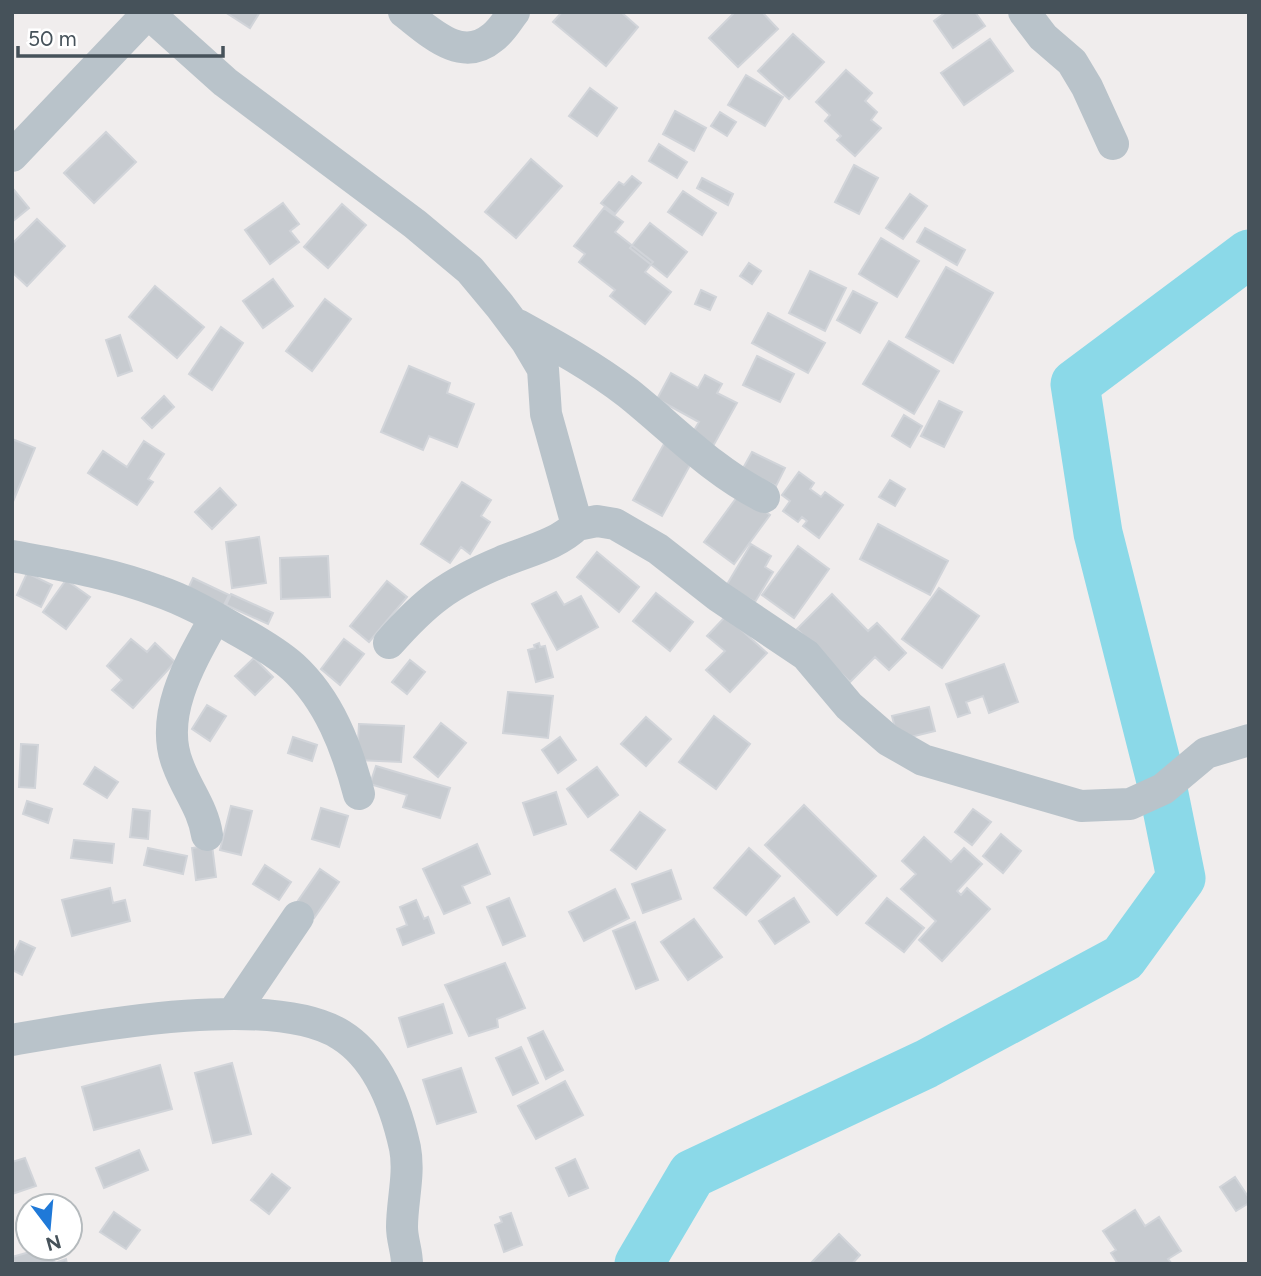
<svg xmlns="http://www.w3.org/2000/svg" width="1261" height="1276" font-family="Figtree,sans-serif">
<style>
.lines{fill:none;stroke-linecap:round;stroke-linejoin:round}
.river{stroke:#8bd9e8;stroke-width:49}
.building{fill:#c7cbd0;stroke:#d1d4d9;stroke-width:2}
.minor{stroke:#b9c3ca;stroke-width:32}
</style>
<rect width="100%" height="100%" fill="#f0eded"/>
<g class="lines">
<path class="river" d="M 639,1264 L 692,1174 L 926,1064 L 1123,958 L 1181,878 L 1163,789 L 1098,533 L 1075,384 L 1249,254"/>
</g>
<path class="building" d="M 225,12 L 260,12 L 250,28 Z
M 562,12 L 621,12 L 638,27 L 606,66 L 553,22 Z
M 735,12 L 762,12 L 778,29 L 738,67 L 709,38 Z
M 946,12 L 975,12 L 985,26 L 953,48 L 934,21 Z
M 793,34 L 824,62 L 789,99 L 758,71 Z
M 990,39 L 1013,71 L 964,105 L 941,73 Z
M 846,70 L 872,93 L 865,101 L 877,112 L 871,120 L 881,128 L 855,156 L 837,140 L 841,136 L 825,121 L 830,115 L 816,102 Z
M 746,75 L 783,97 L 765,126 L 728,105 Z
M 590,88 L 617,108 L 597,136 L 569,116 Z
M 675,111 L 706,128 L 694,151 L 663,134 Z
M 720,112 L 736,122 L 727,136 L 711,126 Z
M 106,132 L 136,162 L 94,203 L 64,173 Z
M 659,144 L 687,162 L 677,178 L 649,161 Z
M 531,159 L 562,186 L 516,238 L 485,212 Z
M 854,165 L 878,178 L 859,214 L 835,202 Z
M 632,176 L 641,183 L 615,214 L 601,203 L 619,182 L 624,185 Z
M 702,178 L 733,194 L 728,205 L 697,188 Z
M 14,190 L 29,208 L 12,222 L 12,192 Z
M 683,191 L 716,213 L 702,235 L 668,212 Z
M 910,194 L 927,206 L 903,239 L 886,228 Z
M 283,203 L 299,224 L 290,231 L 299,242 L 270,264 L 245,230 Z
M 342,204 L 366,225 L 328,268 L 304,247 Z
M 604,208 L 623,222 L 615,232 L 653,262 L 645,272 L 671,292 L 645,324 L 610,296 L 615,290 L 579,262 L 585,254 L 574,246 Z
M 37,219 L 65,246 L 27,286 L 12,272 L 12,244 Z
M 650,223 L 687,252 L 667,277 L 630,248 Z
M 925,228 L 965,250 L 957,265 L 917,242 Z
M 881,238 L 919,261 L 897,297 L 859,274 Z
M 749,263 L 761,271 L 752,284 L 740,276 Z
M 946,267 L 993,293 L 953,363 L 906,337 Z
M 810,271 L 846,288 L 825,331 L 789,313 Z
M 273,279 L 293,306 L 263,328 L 243,301 Z
M 155,286 L 204,327 L 177,358 L 129,317 Z
M 701,290 L 716,297 L 710,310 L 695,304 Z
M 853,291 L 877,303 L 860,333 L 837,320 Z
M 325,299 L 351,319 L 312,371 L 286,351 Z
M 768,313 L 825,343 L 808,373 L 752,343 Z
M 221,327 L 243,343 L 212,390 L 189,374 Z
M 120,335 L 132,371 L 118,376 L 106,340 Z
M 889,341 L 939,371 L 914,414 L 863,384 Z
M 757,356 L 794,374 L 780,402 L 743,385 Z
M 409,366 L 450,383 L 447,393 L 474,404 L 457,447 L 429,436 L 423,450 L 381,432 Z
M 671,373 L 698,388 L 705,375 L 722,384 L 717,393 L 737,403 L 712,448 L 690,437 L 699,422 L 657,399 Z
M 164,396 L 174,407 L 152,428 L 142,418 Z
M 939,401 L 962,412 L 944,447 L 921,436 Z
M 904,415 L 922,426 L 910,447 L 892,436 Z
M 12,439 L 35,448 L 12,504 Z
M 144,441 L 164,454 L 148,479 L 153,482 L 137,505 L 88,473 L 103,451 L 127,467 Z
M 665,442 L 694,458 L 662,516 L 633,500 Z
M 752,452 L 785,468 L 776,486 L 742,470 Z
M 799,472 L 814,483 L 810,489 L 821,497 L 825,492 L 843,505 L 819,538 L 803,526 L 807,521 L 802,517 L 798,522 L 783,511 L 790,501 L 782,495 Z
M 890,480 L 905,489 L 895,506 L 879,497 Z
M 462,482 L 491,500 L 481,516 L 490,522 L 470,554 L 461,547 L 450,563 L 421,544 Z
M 220,488 L 236,505 L 212,529 L 195,512 Z
M 740,493 L 770,515 L 734,564 L 704,542 Z
M 878,524 L 948,561 L 930,595 L 860,559 Z
M 259,537 L 266,583 L 232,588 L 226,542 Z
M 751,544 L 771,556 L 765,567 L 773,572 L 755,602 L 726,586 Z
M 798,546 L 829,569 L 794,618 L 762,595 Z
M 597,552 L 639,587 L 619,612 L 577,577 Z
M 328,556 L 330,597 L 281,599 L 280,558 Z
M 27,573 L 52,585 L 41,607 L 17,595 Z
M 193,578 L 229,595 L 220,613 L 184,597 Z
M 66,580 L 90,597 L 66,629 L 43,612 Z
M 387,581 L 407,597 L 369,642 L 350,626 Z
M 939,588 L 979,616 L 942,668 L 902,639 Z
M 556,592 L 564,605 L 581,596 L 598,627 L 557,650 L 532,604 Z
M 656,593 L 693,622 L 670,651 L 633,621 Z
M 231,594 L 273,613 L 268,624 L 226,605 Z
M 832,594 L 868,631 L 877,623 L 906,653 L 889,670 L 875,657 L 850,682 L 797,629 Z
M 726,616 L 767,653 L 730,692 L 706,670 L 725,651 L 707,636 Z
M 131,639 L 147,652 L 155,643 L 175,662 L 133,708 L 112,690 L 122,680 L 107,666 Z
M 344,639 L 364,654 L 340,685 L 321,669 Z
M 539,643 L 540,647 L 545,646 L 553,677 L 536,682 L 528,650 L 535,648 L 534,645 Z
M 254,658 L 273,677 L 255,695 L 235,676 Z
M 410,660 L 425,672 L 407,694 L 392,682 Z
M 1004,664 L 1018,702 L 989,713 L 983,696 L 966,702 L 970,713 L 958,717 L 946,684 Z
M 508,692 L 553,696 L 548,738 L 503,733 Z
M 207,705 L 226,716 L 210,741 L 192,729 Z
M 929,707 L 935,731 L 898,740 L 892,716 Z
M 714,716 L 750,744 L 716,789 L 679,762 Z
M 646,717 L 671,739 L 646,766 L 621,744 Z
M 441,723 L 466,743 L 438,777 L 414,757 Z
M 359,724 L 404,726 L 401,762 L 357,760 Z
M 293,737 L 317,745 L 312,761 L 288,753 Z
M 560,737 L 576,760 L 558,773 L 542,750 Z
M 21,744 L 38,745 L 35,788 L 19,787 Z
M 376,766 L 450,788 L 440,818 L 403,807 L 407,795 L 370,784 Z
M 95,767 L 118,782 L 107,798 L 84,784 Z
M 597,767 L 618,795 L 588,817 L 567,789 Z
M 556,792 L 566,824 L 534,835 L 523,803 Z
M 27,801 L 52,809 L 48,823 L 23,814 Z
M 804,805 L 876,876 L 837,915 L 765,845 Z
M 231,806 L 252,811 L 241,855 L 220,850 Z
M 321,808 L 348,816 L 339,847 L 312,839 Z
M 133,809 L 150,811 L 148,839 L 130,837 Z
M 973,809 L 991,822 L 972,845 L 955,832 Z
M 640,812 L 665,830 L 636,869 L 611,850 Z
M 1001,834 L 1021,851 L 1003,873 L 983,856 Z
M 924,837 L 951,862 L 964,848 L 982,864 L 957,891 L 961,895 L 967,888 L 990,909 L 942,961 L 919,940 L 936,921 L 901,889 L 916,874 L 902,861 Z
M 74,840 L 114,844 L 112,863 L 71,858 Z
M 477,844 L 490,874 L 462,886 L 470,903 L 444,914 L 423,869 Z
M 212,845 L 216,877 L 196,880 L 192,848 Z
M 148,848 L 187,856 L 183,874 L 144,865 Z
M 749,848 L 780,876 L 746,915 L 714,888 Z
M 265,865 L 291,882 L 279,900 L 253,884 Z
M 320,869 L 339,882 L 314,918 L 295,905 Z
M 671,870 L 681,899 L 643,913 L 632,884 Z
M 110,888 L 113,903 L 125,900 L 130,921 L 72,936 L 62,900 Z
M 615,889 L 629,918 L 584,941 L 569,912 Z
M 509,898 L 525,936 L 503,945 L 487,907 Z
M 794,898 L 809,922 L 775,944 L 759,921 Z
M 887,898 L 924,928 L 904,952 L 866,923 Z
M 416,900 L 424,919 L 428,917 L 434,933 L 403,945 L 397,929 L 407,925 L 400,907 Z
M 694,919 L 722,957 L 688,980 L 661,942 Z
M 635,922 L 658,980 L 636,989 L 613,931 Z
M 20,941 L 35,948 L 22,975 L 12,970 L 12,958 Z
M 505,963 L 525,1008 L 497,1019 L 498,1027 L 469,1036 L 445,985 Z
M 443,1004 L 452,1033 L 408,1047 L 399,1018 Z
M 543,1031 L 563,1070 L 546,1079 L 528,1038 Z
M 521,1047 L 538,1083 L 513,1095 L 496,1058 Z
M 232,1063 L 251,1134 L 213,1143 L 195,1073 Z
M 160,1065 L 172,1109 L 94,1130 L 82,1087 Z
M 461,1068 L 476,1112 L 437,1124 L 423,1080 Z
M 565,1081 L 583,1115 L 536,1139 L 518,1106 Z
M 139,1150 L 148,1170 L 104,1188 L 96,1168 Z
M 25,1158 L 36,1186 L 12,1194 L 12,1162 Z
M 575,1159 L 588,1188 L 569,1196 L 556,1168 Z
M 272,1174 L 290,1188 L 269,1214 L 251,1200 Z
M 1235,1177 L 1249,1198 L 1249,1203 L 1236,1211 L 1220,1187 Z
M 1135,1210 L 1145,1226 L 1159,1217 L 1181,1251 L 1168,1259 L 1172,1264 L 1118,1264 L 1111,1253 L 1116,1250 L 1103,1231 Z
M 114,1212 L 140,1230 L 126,1249 L 100,1232 Z
M 511,1213 L 522,1245 L 504,1252 L 495,1225 L 502,1222 L 500,1217 Z
M 839,1234 L 860,1255 L 852,1264 L 810,1264 Z
M 44,1248 L 50,1248 L 55,1263 L 66,1259 L 67,1264 L 14,1264 L 12,1257 Z"/>
<g class="lines">
<path class="minor" d="M 404,12 C 429,31 461,64 492,38 C 501,32 507,21 514,12
M 1024,12 L 1043,37 L 1072,62 L 1087,87 L 1113,144
M 148,13 L 225,82 L 415,224 L 470,270 L 500,306 L 527,342 L 543,369 L 546,414 L 577,525 L 597,521 L 615,524 L 658,549 L 718,596 L 806,655 L 849,706 L 888,740 L 923,760 L 1081,806 L 1130,804 L 1163,789 L 1206,753 L 1249,740
M 12,156 L 149,12
M 518,325 C 556,346 594,367 628,393 C 673,429 712,471 764,497
M 12,556 C 61,565 111,573 158,591 C 185,600 211,615 235,629 C 255,640 276,652 293,667 C 329,700 347,748 359,794
M 389,643 C 426,601 448,584 501,562 C 527,551 557,545 577,525
M 207,835 C 203,808 187,790 178,765 C 158,716 191,661 215,618
M 233,1013 L 298,917
M 12,1040 C 91,1026 274,992 341,1035 C 378,1058 396,1107 405,1148 C 410,1174 402,1201 402,1227 C 402,1240 407,1251 407,1264"/>
</g>
<rect width="1261" height="1276" fill="none" stroke="#46525a" stroke-width="28"/>
<g transform="translate(49 1227) rotate(164)"><circle r="33" fill="#ffffff" stroke="#b5babd" stroke-width="2"/>
<path d="M0-5L12 26L0 18L-12 26Z" fill="#1f79d8"/>
<text y="-10" font-size="19" font-weight="bold" text-anchor="middle" fill="#46525a">N</text>
</g>
<path d="M18 46v10h205v-10" fill="none" stroke="#46525a" stroke-width="3.5"/>
<text x="28" y="46" font-size="21" fill="#46525a" stroke="#ffffff" stroke-width="5" paint-order="stroke">50 m</text>
</svg>
